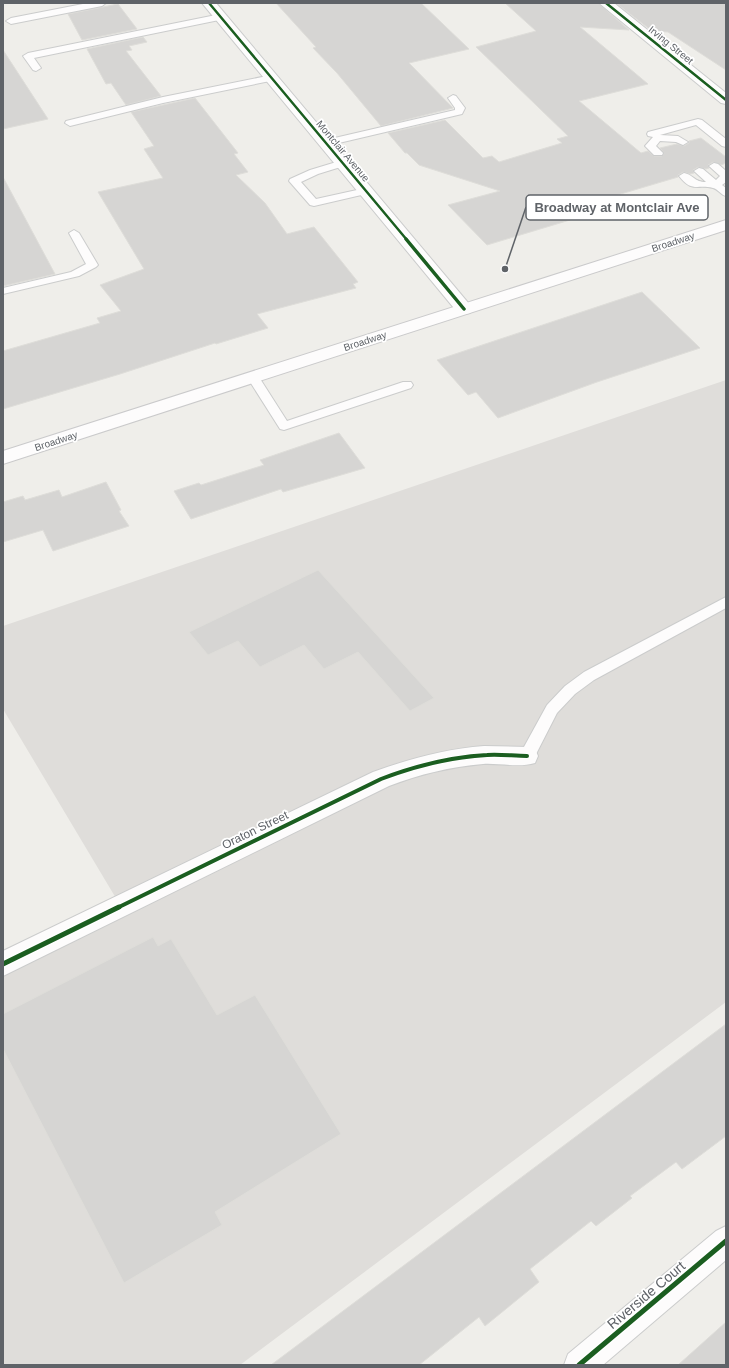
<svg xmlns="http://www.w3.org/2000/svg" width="729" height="1368" font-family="Arial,sans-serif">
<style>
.industrial{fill:#dfddda}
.building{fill:#d6d5d3;stroke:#deddd9}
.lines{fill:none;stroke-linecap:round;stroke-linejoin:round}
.lane-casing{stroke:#cbcccc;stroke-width:2}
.street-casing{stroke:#cbcccc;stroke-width:2}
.secondary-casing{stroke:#cacacb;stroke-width:2}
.lane{fill:#fdfcfc;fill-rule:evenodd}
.street{fill:#fdfcfc;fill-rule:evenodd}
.secondary{fill:#fdfcfc;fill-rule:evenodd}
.cycleway-far3-casing{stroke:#fff;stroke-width:4}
.cycleway-far2-casing{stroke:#fff;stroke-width:5.5}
.cycleway-far1-casing{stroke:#fff;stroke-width:6}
.cycleway-casing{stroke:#fff;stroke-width:8}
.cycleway-far3{stroke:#1b5e20;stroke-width:2.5}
.cycleway-far2{stroke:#1b5e20;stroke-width:3.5}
.cycleway-far1{stroke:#1b5e20;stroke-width:4}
.cycleway{stroke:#1b5e20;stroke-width:5}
.labels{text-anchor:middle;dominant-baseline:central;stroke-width:3.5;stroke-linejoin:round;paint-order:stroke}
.far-street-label{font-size:10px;fill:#5f6368;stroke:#fff}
.street-label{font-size:12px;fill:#5f6368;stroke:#fff}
.near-street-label{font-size:14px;fill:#5f6368;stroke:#fff}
.leader{fill:none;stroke:#5f6368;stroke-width:1.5}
.callout-dot{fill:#5f6368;stroke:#fff;stroke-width:1.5}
.callout{fill:#fff;stroke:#5f6368;stroke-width:1.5}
.callout-label{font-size:13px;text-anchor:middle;font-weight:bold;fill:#5f6368}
</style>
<rect width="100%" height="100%" fill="#efeeea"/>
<path class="industrial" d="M 726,380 L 726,1002 L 240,1365 L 3,1365 L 3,974 L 126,915 L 3,709 L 3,626 Z"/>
<path class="building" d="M 276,3 L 421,3 L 469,49 L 409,63 L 453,108 L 381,126 L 337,73 L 313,48 L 316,47 Z
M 505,3 L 598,3 L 629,30 L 580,27 L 648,84 L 579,101 L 641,153 L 648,151 L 654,156 L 662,156 L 664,153 L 660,148 L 677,144 L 684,146 L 689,143 L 689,141 L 701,138 L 726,157 L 726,163 L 721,165 L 713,162 L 708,165 L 709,168 L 706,169 L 698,167 L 693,170 L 694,173 L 690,174 L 683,172 L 678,175 L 678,177 L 614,196 L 623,204 L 487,245 L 448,205 L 500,191 L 419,165 L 407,153 L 405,153 L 388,133 L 445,120 L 483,158 L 492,156 L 499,162 L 562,143 L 557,139 L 568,136 L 476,47 L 536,31 Z
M 616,3 L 726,3 L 726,70 L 668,32 L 652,31 Z
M 118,4 L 137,29 L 82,40 L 68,14 Z
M 143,37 L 147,42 L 129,46 L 132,50 L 126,51 L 161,96 L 126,105 L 111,83 L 106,84 L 87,49 Z
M 3,50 L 48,119 L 3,129 Z
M 195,98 L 238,153 L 234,154 L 248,172 L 236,175 L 265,203 L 287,234 L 314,227 L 358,282 L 353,284 L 356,288 L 257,314 L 268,328 L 216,344 L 215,343 L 120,374 L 3,409 L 3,351 L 100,323 L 97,318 L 121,311 L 100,285 L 144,269 L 98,192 L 163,178 L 144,149 L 154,146 L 131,112 Z
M 3,177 L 55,274 L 3,286 Z
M 642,292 L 700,348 L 597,382 L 498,418 L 476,392 L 468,395 L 437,360 Z
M 339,433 L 365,468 L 283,492 L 281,489 L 191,519 L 174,491 L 199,483 L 201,485 L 264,465 L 260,460 Z
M 106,482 L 121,510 L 119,511 L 129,526 L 53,551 L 43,530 L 3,542 L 3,502 L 23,496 L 25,500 L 59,490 L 62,497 Z
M 318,570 L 434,698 L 410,711 L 358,652 L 324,669 L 304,645 L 260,667 L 238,641 L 208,655 L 189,632 Z
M 153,937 L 158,946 L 171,939 L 217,1015 L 255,995 L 341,1134 L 215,1212 L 222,1225 L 124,1283 L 3,1049 L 3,1014 Z
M 726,1024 L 726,1136 L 682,1169 L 676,1162 L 630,1196 L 632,1198 L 596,1226 L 591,1221 L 530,1269 L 539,1282 L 485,1326 L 479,1317 L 419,1365 L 271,1365 Z
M 726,1322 L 726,1365 L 678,1365 Z"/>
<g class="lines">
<defs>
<path id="lane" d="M 88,3 L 106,3 L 102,6 L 11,24 L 6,21 L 11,18 Z
M 221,14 L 224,15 L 226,17 L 224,19 L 34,58 L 41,68 L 36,71 L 33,70 L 23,56 L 28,53 Z
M 272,75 L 275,76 L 277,78 L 275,80 L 163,103 L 70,126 L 65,123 L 66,121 L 163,97 Z
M 453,95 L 456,96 L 465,108 L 462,114 L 326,146 L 321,143 L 326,140 L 455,110 L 455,108 L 448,98 Z
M 698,119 L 702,120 L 726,139 L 726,147 L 722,146 L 696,125 L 660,135 L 678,136 L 688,142 L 683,145 L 676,142 L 660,141 L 656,146 L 663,153 L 662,155 L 654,155 L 645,146 L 653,137 L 648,136 L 647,134 L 648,132 Z
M 343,160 L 348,163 L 347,165 L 318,174 L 301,182 L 316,199 L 366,188 L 371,191 L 370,193 L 314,206 L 310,205 L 289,181 L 290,179 L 310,170 Z
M 714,163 L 718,164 L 726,171 L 726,182 L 722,185 L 726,188 L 726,196 C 721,195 718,189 713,188 C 697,184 692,193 679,176 L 684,173 C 694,175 694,182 706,182 L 694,171 L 699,168 L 703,169 L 716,180 L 720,176 L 709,166 Z
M 74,230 L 79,233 L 98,265 L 96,267 L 79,276 L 3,294 L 3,288 L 71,272 L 86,264 L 69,233 Z
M 253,373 L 257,374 L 287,421 L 403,382 L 411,382 L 413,385 L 411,388 L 284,430 L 280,429 L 247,377 L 249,374 Z
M 726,597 L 726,608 L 594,680 L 575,694 L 557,713 L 533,760 L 527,762 L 521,760 L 519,756 L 547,705 L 565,686 L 584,672 Z"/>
<path id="street" d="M 202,3 L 216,3 L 470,305 L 473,309 L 470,313 L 464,314 L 458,313 Z
M 599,3 L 614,3 L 726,93 L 726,104 L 721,103 Z
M 484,746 L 527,747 L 535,749 L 538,756 L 535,763 C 519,768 500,763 483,764 C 450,767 420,774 389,786 L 3,976 L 3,951 L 373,772 C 409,759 445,749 484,746 Z
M 726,1226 L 726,1260 L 603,1365 L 564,1365 L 568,1354 L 716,1231 Z"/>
<path id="secondary" d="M 726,220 L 726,230 L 3,464 L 3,451 Z"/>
</defs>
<use href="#lane" class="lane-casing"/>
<use href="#street" class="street-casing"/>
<use href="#secondary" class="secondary-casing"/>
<use href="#lane" class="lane"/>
<use href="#street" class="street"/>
<use href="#secondary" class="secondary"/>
<defs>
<path id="cycleway-far3" d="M 209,3 L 407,240
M 606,3 L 726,100"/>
<path id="cycleway-far2" d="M 406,239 L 464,309"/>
<path id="cycleway-far1" d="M 117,908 L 381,779 C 415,766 450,757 487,755 C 500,754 514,756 527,756"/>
<path id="cycleway" d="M 3,964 L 119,907
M 579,1365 L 726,1241"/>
</defs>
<use href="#cycleway-far3" class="cycleway-far3-casing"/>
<use href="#cycleway-far2" class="cycleway-far2-casing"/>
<use href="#cycleway-far1" class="cycleway-far1-casing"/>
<use href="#cycleway" class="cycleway-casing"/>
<use href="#cycleway-far3" class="cycleway-far3"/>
<use href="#cycleway-far2" class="cycleway-far2"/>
<use href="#cycleway-far1" class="cycleway-far1"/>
<use href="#cycleway" class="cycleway"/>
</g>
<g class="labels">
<g class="far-street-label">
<text transform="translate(671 45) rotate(39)">Irving Street</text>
<text transform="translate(343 151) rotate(50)">Montclair Avenue</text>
<text transform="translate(673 242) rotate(-18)">Broadway</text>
<text transform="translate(365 341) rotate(-18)">Broadway</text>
<text transform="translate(56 441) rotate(-18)">Broadway</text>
</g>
<g class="street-label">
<text transform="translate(255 830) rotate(-26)">Oraton Street</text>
</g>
<g class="near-street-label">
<text transform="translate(646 1295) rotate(-40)">Riverside Court</text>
</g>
</g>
<path class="leader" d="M505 269L526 207"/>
<circle class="callout-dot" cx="505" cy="269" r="4"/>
<rect class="callout" x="526" y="195" width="182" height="25" rx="4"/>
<g class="callout-label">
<text x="617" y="212">Broadway at Montclair Ave</text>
</g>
<rect width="729" height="1368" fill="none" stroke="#5f6368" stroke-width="8"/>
</svg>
